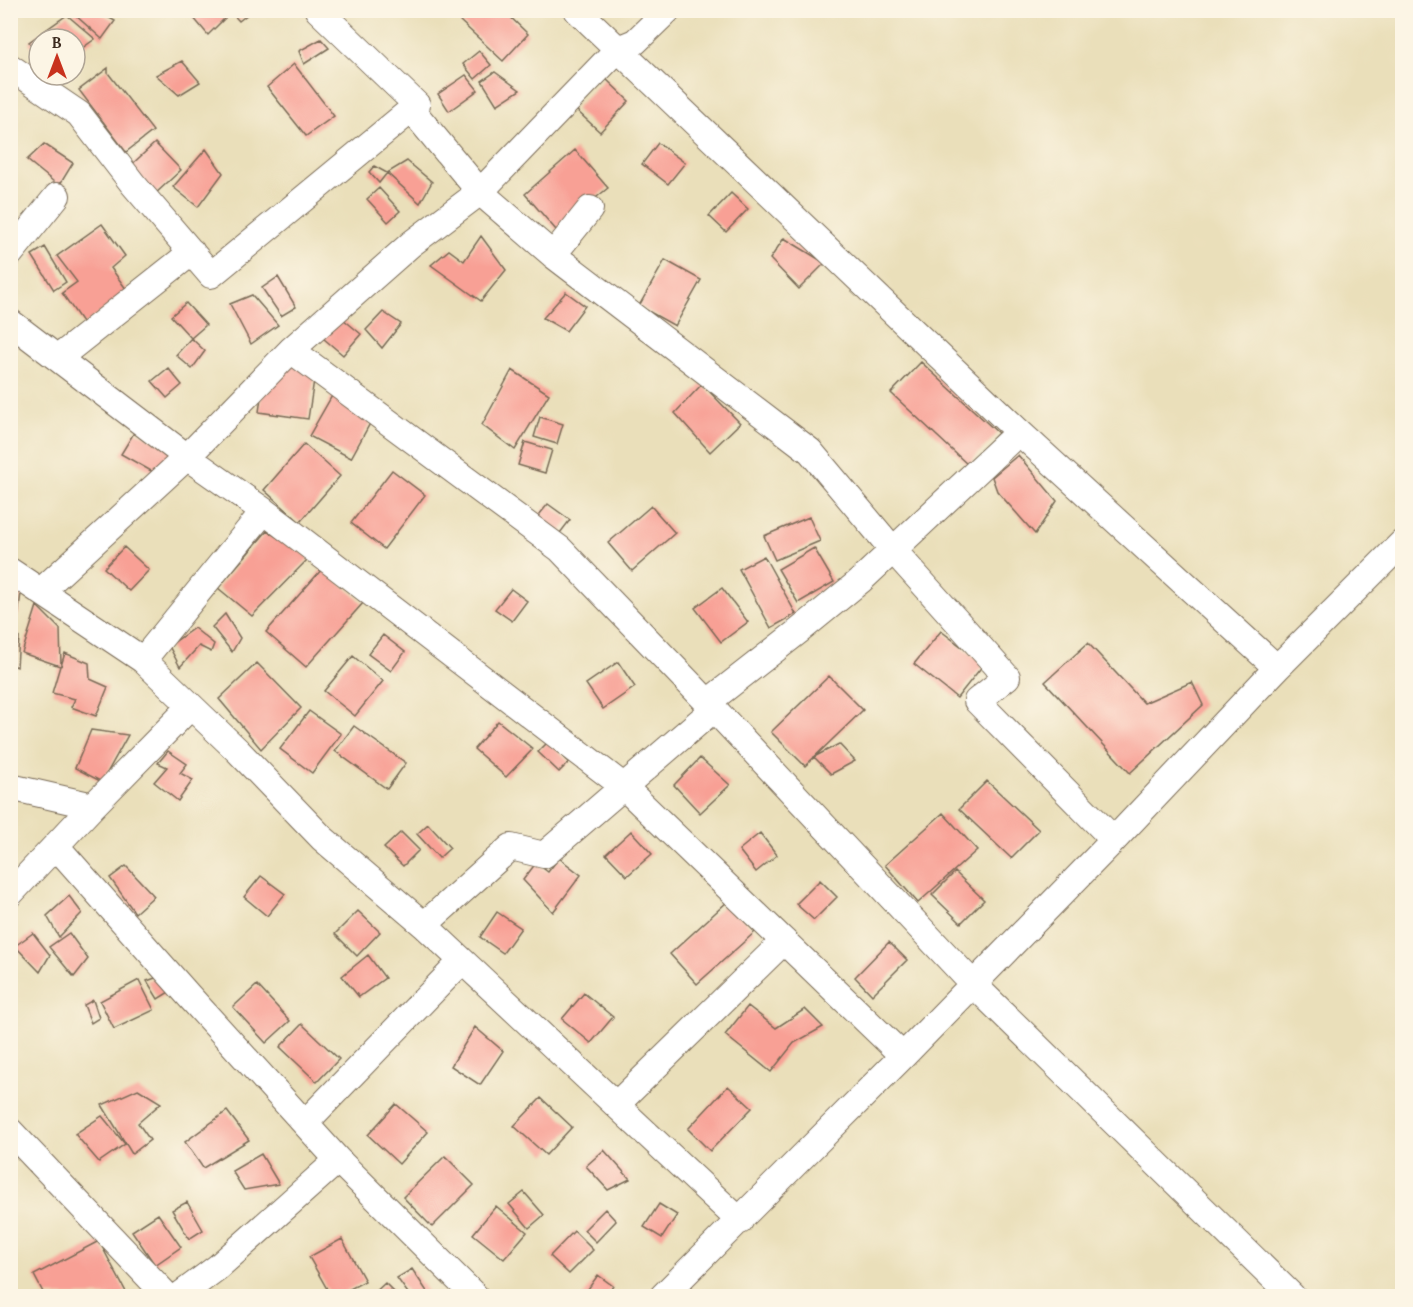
<svg xmlns="http://www.w3.org/2000/svg" width="1413" height="1307" font-family="'Gentium Book Plus',serif">
<style>
.building{fill:#f8a095}
.lines{fill:none;stroke-linecap:round;stroke-linejoin:round}
.minor-casing{stroke:#786955;stroke-width:28}
.minor{stroke:#fff;stroke-width:26}
</style>
<rect width="100%" height="100%" fill="#fcf5e5"/>
<filter id="ink" filterUnits="userSpaceOnUse"><feTurbulence type="fractalNoise" baseFrequency=".0167" numOctaves="2"/><feDisplacementMap in="SourceGraphic" scale="12" xChannelSelector="R" yChannelSelector="G"/><feConvolveMatrix kernelMatrix="1 2 1 2 8 2 1 2 1" color-interpolation-filters="sRGB"/></filter>
<filter id="wash" filterUnits="userSpaceOnUse"><feTurbulence type="fractalNoise" baseFrequency=".008" numOctaves="4" result="noise"/><feDisplacementMap in="SourceGraphic" scale="24" xChannelSelector="R" yChannelSelector="G"/><feGaussianBlur stdDeviation="1.35" result="paint"/><feColorMatrix in="noise" values="0 0 0 0 0 0 0 0 0 0 0 0 0 0 0 0 0 1.4 0 .05"/><feComposite in="paint" operator="in"/></filter>
<g filter="url(#wash)">
<rect width="100%" height="100%" fill="#eadfba"/>
<g id="blocks">
<path class="building" d="M 76,10 L 95,10 L 115,21 L 102,39 L 74,14 Z
M 199,10 L 222,10 L 228,15 L 208,35 L 193,17 Z
M 229,10 L 253,10 L 239,21 Z
M 467,10 L 503,10 L 528,34 L 503,61 L 459,20 Z
M 67,15 L 95,39 L 75,53 L 75,39 L 39,39 L 39,57 L 29,42 Z
M 321,39 L 329,48 L 304,64 L 299,51 Z
M 479,51 L 491,65 L 475,79 L 463,64 Z
M 182,61 L 200,82 L 179,95 L 156,75 Z
M 294,64 L 334,116 L 306,136 L 267,87 Z
M 108,68 L 108,73 L 153,131 L 126,152 L 79,90 Z
M 495,72 L 520,90 L 497,105 L 482,81 Z
M 466,75 L 478,90 L 449,111 L 438,94 Z
M 605,78 L 629,101 L 600,132 L 575,109 Z
M 155,143 L 181,170 L 155,194 L 129,167 Z
M 658,143 L 685,163 L 668,184 L 642,164 Z
M 44,144 L 73,163 L 59,186 L 27,160 Z
M 206,149 L 223,173 L 198,207 L 173,187 Z
M 575,150 L 608,188 L 556,230 L 525,194 Z
M 407,161 L 432,182 L 420,203 L 387,173 Z
M 374,166 L 387,173 L 379,183 L 369,172 Z
M 379,188 L 400,211 L 388,222 L 367,199 Z
M 731,193 L 748,209 L 726,232 L 709,216 Z
M 102,224 L 125,256 L 111,268 L 129,293 L 84,325 L 62,293 L 77,282 L 57,256 Z
M 481,236 L 506,270 L 481,301 L 431,265 L 449,250 L 464,261 Z
M 784,238 L 825,263 L 799,289 L 770,259 Z
M 45,247 L 66,282 L 54,290 L 32,255 Z
M 665,260 L 701,280 L 675,326 L 639,306 Z
M 278,277 L 296,307 L 281,316 L 262,288 Z
M 566,292 L 585,306 L 566,331 L 543,318 Z
M 252,295 L 278,325 L 251,344 L 230,304 Z
M 186,303 L 206,325 L 191,338 L 171,316 Z
M 383,312 L 401,324 L 382,348 L 366,330 Z
M 343,319 L 361,334 L 343,355 L 317,333 Z
M 191,338 L 205,351 L 192,369 L 176,355 Z
M 266,361 L 316,367 L 308,419 L 259,412 Z
M 921,362 L 998,433 L 968,465 L 891,393 Z
M 168,368 L 182,385 L 167,398 L 152,381 Z
M 512,370 L 549,394 L 515,450 L 482,425 Z
M 702,384 L 740,423 L 710,452 L 675,413 Z
M 333,394 L 374,416 L 351,458 L 309,436 Z
M 540,417 L 563,424 L 557,444 L 534,437 Z
M 135,431 L 182,452 L 160,476 L 121,454 Z
M 525,442 L 552,450 L 545,473 L 518,465 Z
M 304,444 L 340,476 L 300,522 L 264,490 Z
M 1018,455 L 1057,501 L 1035,534 L 997,491 L 992,477 Z
M 392,470 L 425,495 L 384,549 L 351,523 Z
M 548,504 L 570,520 L 557,537 L 535,520 Z
M 651,506 L 675,533 L 632,571 L 608,543 Z
M 809,517 L 820,541 L 775,560 L 764,536 Z
M 267,531 L 310,557 L 252,616 L 218,588 Z
M 124,547 L 149,570 L 129,591 L 104,568 Z
M 814,548 L 834,582 L 798,603 L 778,569 Z
M 764,556 L 796,614 L 771,628 L 739,569 Z
M 323,568 L 363,603 L 306,667 L 266,632 Z
M 10,585 L 21,593 L 18,616 L 10,614 Z
M 722,588 L 748,622 L 721,642 L 695,608 Z
M 511,589 L 527,601 L 512,621 L 495,609 Z
M 37,606 L 60,629 L 61,666 L 65,653 L 89,663 L 90,679 L 108,687 L 96,716 L 71,707 L 75,699 L 52,693 L 60,666 L 22,653 Z
M 225,614 L 240,638 L 232,652 L 212,627 Z
M 194,628 L 214,644 L 211,652 L 199,646 L 180,667 L 169,646 Z
M 941,631 L 984,664 L 957,698 L 914,664 Z
M 10,635 L 19,637 L 17,667 L 10,664 Z
M 383,635 L 405,652 L 391,671 L 368,654 Z
M 1088,643 L 1144,703 L 1192,682 L 1203,705 L 1130,773 L 1045,682 Z
M 353,656 L 383,681 L 355,716 L 324,691 Z
M 618,662 L 635,687 L 603,709 L 586,684 Z
M 257,663 L 301,708 L 261,749 L 219,699 Z
M 829,676 L 863,710 L 805,766 L 771,732 Z
M 309,711 L 341,734 L 312,773 L 280,749 Z
M 498,721 L 533,749 L 506,777 L 474,749 Z
M 354,726 L 406,763 L 387,789 L 335,751 Z
M 91,730 L 128,735 L 102,782 L 75,768 Z
M 548,742 L 569,762 L 559,772 L 538,752 Z
M 839,744 L 855,761 L 831,774 L 814,757 Z
M 168,751 L 187,764 L 180,773 L 193,780 L 178,801 L 154,782 L 167,767 L 158,763 Z
M 700,758 L 730,785 L 700,813 L 674,785 Z
M 987,781 L 1039,830 L 1011,858 L 959,809 Z
M 943,813 L 977,850 L 918,903 L 885,865 Z
M 428,824 L 450,848 L 439,858 L 417,834 Z
M 631,831 L 652,854 L 627,876 L 606,854 Z
M 401,832 L 419,850 L 403,866 L 384,848 Z
M 760,833 L 777,855 L 756,872 L 739,850 Z
M 559,858 L 581,875 L 553,912 L 523,880 L 536,863 L 548,872 Z
M 126,866 L 154,896 L 135,913 L 110,878 Z
M 955,872 L 984,900 L 961,923 L 932,895 Z
M 261,876 L 285,894 L 267,916 L 244,897 Z
M 820,880 L 837,897 L 814,920 L 796,904 Z
M 69,896 L 82,913 L 59,937 L 47,916 Z
M 727,902 L 755,932 L 697,984 L 670,954 Z
M 358,911 L 380,932 L 357,956 L 335,934 Z
M 497,912 L 521,928 L 503,953 L 480,937 Z
M 33,933 L 50,955 L 40,972 L 15,946 Z
M 69,933 L 88,959 L 74,977 L 49,947 Z
M 889,942 L 907,960 L 872,995 L 855,977 Z
M 368,955 L 385,978 L 359,997 L 342,976 Z
M 158,977 L 174,989 L 158,999 L 147,981 Z
M 139,980 L 154,1010 L 114,1029 L 100,1001 Z
M 257,985 L 290,1021 L 266,1043 L 233,1007 Z
M 584,993 L 613,1017 L 591,1043 L 562,1019 Z
M 93,1000 L 99,1018 L 91,1023 L 84,1005 Z
M 748,1006 L 776,1028 L 805,1009 L 823,1027 L 794,1043 L 771,1072 L 725,1035 Z
M 302,1024 L 339,1059 L 317,1082 L 280,1047 Z
M 475,1027 L 503,1051 L 480,1085 L 451,1066 Z
M 728,1086 L 752,1108 L 710,1151 L 688,1129 Z
M 138,1089 L 161,1103 L 138,1123 L 150,1140 L 132,1154 L 102,1105 Z
M 541,1098 L 572,1127 L 546,1155 L 514,1126 Z
M 396,1104 L 428,1132 L 399,1164 L 368,1135 Z
M 227,1111 L 249,1140 L 203,1168 L 185,1142 Z
M 102,1116 L 125,1144 L 99,1162 L 75,1134 Z
M 604,1150 L 630,1179 L 608,1190 L 586,1166 Z
M 261,1154 L 279,1184 L 244,1190 L 232,1171 Z
M 445,1156 L 474,1185 L 432,1227 L 403,1197 Z
M 524,1192 L 544,1215 L 529,1228 L 509,1204 Z
M 187,1202 L 203,1230 L 189,1239 L 172,1210 Z
M 659,1204 L 677,1215 L 662,1238 L 644,1227 Z
M 496,1206 L 527,1232 L 504,1259 L 473,1234 Z
M 605,1209 L 616,1221 L 596,1242 L 584,1230 Z
M 158,1214 L 181,1247 L 155,1265 L 132,1231 Z
M 574,1231 L 593,1250 L 569,1274 L 550,1256 Z
M 342,1239 L 365,1281 L 337,1296 L 331,1296 L 309,1257 Z
M 99,1241 L 126,1292 L 118,1296 L 45,1296 L 34,1275 Z
M 412,1269 L 430,1296 L 410,1296 L 397,1278 Z
M 598,1275 L 613,1286 L 606,1296 L 583,1296 Z
M 385,1283 L 398,1296 L 371,1296 Z"/>
</g>
</g>
<g filter="url(#ink)">
<use href="#blocks" fill-opacity="0" stroke="#786955" stroke-width="1.5"/>
<g class="lines">
<defs>
<path id="minor" d="M 577,10 L 1019,432 L 1277,668
M 10,67 L 79,114 L 133,184 L 211,275 L 417,105 L 318,10
M 411,109 L 480,192 L 553,255 L 810,451 L 893,550 L 1007,677 L 977,701 L 1114,840
M 10,254 L 57,196
M 553,255 L 590,209
M 10,322 L 187,457 L 264,511 L 623,786 L 903,1056
M 291,350 L 560,549 L 714,709 L 973,984 L 1292,1296
M 58,358 L 192,252
M 10,571 L 143,660 L 238,751 L 322,838 L 424,925 L 740,1221
M 41,591 L 187,457 L 291,350 L 411,244 L 480,192 L 618,49 L 635,42 L 668,10
M 143,660 L 264,511
M 708,702 L 800,630 L 860,581 L 1019,432
M 10,787 L 93,806
M 56,846 L 188,995 L 338,1160 L 475,1296
M 10,894 L 93,806 L 191,706
M 424,925 L 511,847 L 544,855 L 714,709
M 616,1105 L 784,941
M 305,1123 L 462,961
M 10,1131 L 167,1296
M 179,1296 L 218,1267 L 338,1160
M 663,1296 L 903,1056 L 1114,840 L 1277,668 L 1402,543"/>
</defs>
<use href="#minor" class="minor-casing"/>
<use href="#minor" class="minor"/>
</g>
</g>
<rect width="1413" height="1307" fill="none" stroke="#fcf5e5" stroke-width="36"/>
<g transform="translate(57 57)"><circle r="28" fill="#fcf5e5" stroke="#afa495" stroke-width="1.5"/>
<path d="M0-4.5L10 22L0 15L-10 22Z" fill="#c8321e"/>
<text y="-9" font-size="16" font-weight="bold" text-anchor="middle" fill="#3b2a1e">B</text>
</g>
</svg>
